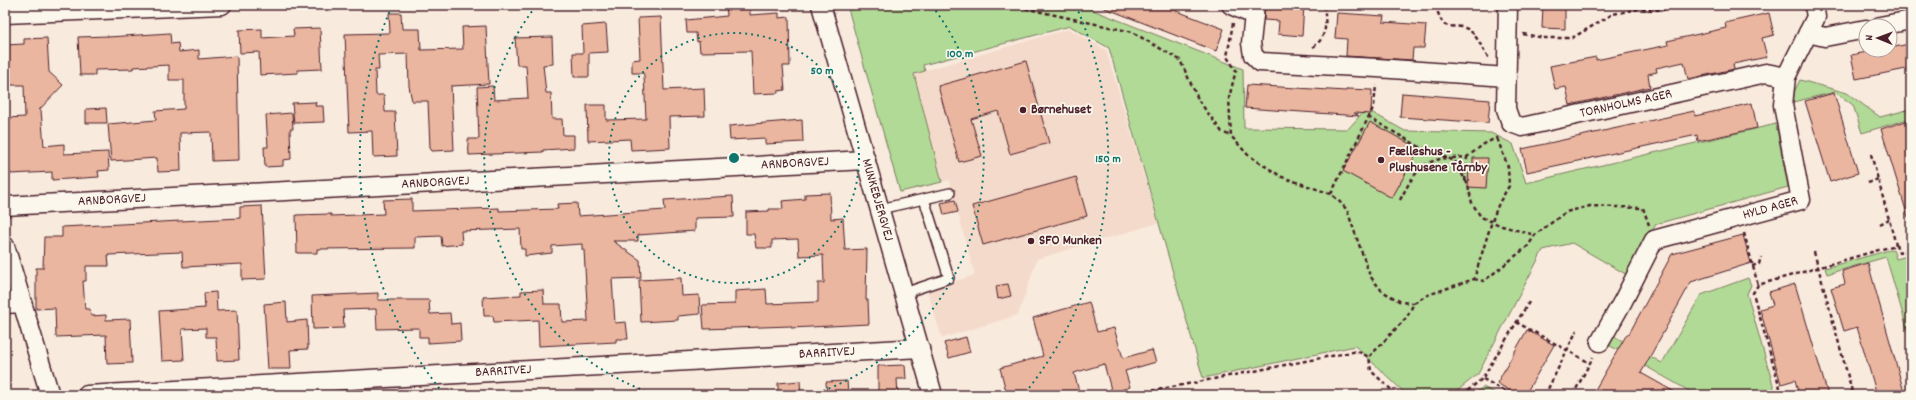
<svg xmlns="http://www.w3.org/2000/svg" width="1916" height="400" font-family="Dekko,sans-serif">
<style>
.built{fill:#f4daca}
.green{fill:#b0da96;stroke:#7d7c60}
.building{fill:#ebb69f;stroke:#4a1f2b}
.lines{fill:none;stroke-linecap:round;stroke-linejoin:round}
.service-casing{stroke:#4a1f2b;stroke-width:12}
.minor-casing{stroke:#4a1f2b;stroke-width:21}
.path{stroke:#4a1f2b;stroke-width:2.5;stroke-dasharray:4 3;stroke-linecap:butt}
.service{stroke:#fbf7ec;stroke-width:9}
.minor{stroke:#fbf7ec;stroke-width:18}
.ring{fill:none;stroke:#0f766e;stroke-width:2;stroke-dasharray:2 4}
.poi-dot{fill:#4a1f2b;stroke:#fbf7ec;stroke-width:1.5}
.labels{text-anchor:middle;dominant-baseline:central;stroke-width:3.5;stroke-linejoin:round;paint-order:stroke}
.street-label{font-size:14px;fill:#4a1f2b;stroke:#fbf7ec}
.poi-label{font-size:14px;font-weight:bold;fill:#4a1f2b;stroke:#fbf7ec;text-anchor:start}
.centre{fill:#0f766e;stroke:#fbf7ec;stroke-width:2}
.ring-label{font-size:12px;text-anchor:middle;font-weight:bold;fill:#0f766e;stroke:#fbf7ec;stroke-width:3.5;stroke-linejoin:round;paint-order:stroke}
</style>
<rect width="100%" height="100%" fill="#f8eadd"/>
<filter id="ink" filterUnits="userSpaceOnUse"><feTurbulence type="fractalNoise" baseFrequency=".025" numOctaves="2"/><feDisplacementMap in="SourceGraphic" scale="8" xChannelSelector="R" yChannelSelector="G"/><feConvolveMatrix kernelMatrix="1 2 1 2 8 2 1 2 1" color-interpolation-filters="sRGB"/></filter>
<g filter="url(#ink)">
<path class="built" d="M 1069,29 L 1106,50 L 1158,223 L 1037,259 L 1018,315 L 942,338 L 927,290 L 975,275 L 949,180 L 942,182 L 913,74 Z"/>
<path class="green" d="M 847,5 L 1080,5 L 1243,69 L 1244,128 L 1348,129 L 1366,109 L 1405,131 L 1491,133 L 1513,144 L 1526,183 L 1776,124 L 1788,187 L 1656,224 L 1629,276 L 1572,243 L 1543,250 L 1478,374 L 1452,395 L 1407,395 L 1355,346 L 1203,378 L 1109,48 L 1070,26 L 923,65 L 925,71 L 914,74 L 942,182 L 900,192 Z
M 1800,80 L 1847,93 L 1880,117 L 1911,109 L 1911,118 L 1862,133 L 1853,105 L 1835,92 L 1793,102 L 1795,90 Z
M 1893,249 L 1896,259 L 1911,255 L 1911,342 L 1886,257 L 1827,274 L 1825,268 Z
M 1748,278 L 1751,285 L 1747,294 L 1776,395 L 1696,395 L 1607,344 L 1612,335 L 1662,363 L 1701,295 Z
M 1483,387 L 1499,395 L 1473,395 Z"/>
<path class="building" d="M 726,5 L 750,5 L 750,15 L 779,13 L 779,18 L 789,17 L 790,66 L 783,66 L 785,90 L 778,91 L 778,93 L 753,94 L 751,51 L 700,52 L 699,41 L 697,42 L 696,33 L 687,33 L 686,20 L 727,16 Z
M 1097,5 L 1161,5 L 1224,29 L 1216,51 Z
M 1265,5 L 1304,5 L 1302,36 L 1278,34 L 1279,21 L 1264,20 Z
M 1543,5 L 1565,5 L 1565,29 L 1542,28 Z
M 389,13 L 401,13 L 402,29 L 420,29 L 421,50 L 463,49 L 462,27 L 486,26 L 489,84 L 451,86 L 454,150 L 432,151 L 430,148 L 428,101 L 412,101 L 409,86 L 408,54 L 378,55 L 379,70 L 375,70 L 376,95 L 384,95 L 385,112 L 395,112 L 397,156 L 373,157 L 372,131 L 349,132 L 345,34 L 390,33 Z
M 1337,13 L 1384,16 L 1383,22 L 1426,25 L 1424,48 L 1413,48 L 1412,60 L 1346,56 L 1347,39 L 1335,38 Z
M 1769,13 L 1774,35 L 1762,38 L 1767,57 L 1733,64 L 1734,69 L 1688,79 L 1684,62 L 1656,68 L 1657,72 L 1648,74 L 1650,87 L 1570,105 L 1566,87 L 1555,89 L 1550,66 L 1596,57 L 1596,60 L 1668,45 L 1667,41 L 1726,28 L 1725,23 Z
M 661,17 L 664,90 L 704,88 L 705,116 L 669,117 L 670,148 L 631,150 L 630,139 L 588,141 L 587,105 L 606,105 L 606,120 L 646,119 L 644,75 L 643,73 L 632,73 L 632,60 L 640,59 L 638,18 Z
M 606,24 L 608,52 L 589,53 L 589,77 L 574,77 L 573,53 L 583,53 L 582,26 Z
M 320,28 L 322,69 L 298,70 L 298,73 L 260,75 L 259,52 L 240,53 L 239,30 L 262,29 L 262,38 L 294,36 L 293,29 Z
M 170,33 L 171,44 L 178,43 L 179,52 L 199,50 L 199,59 L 237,56 L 239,160 L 212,161 L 211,132 L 180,133 L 181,171 L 158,172 L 157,158 L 111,161 L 108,124 L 156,120 L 155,111 L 184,109 L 184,80 L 169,80 L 169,65 L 133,67 L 133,69 L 95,70 L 95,75 L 80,75 L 78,37 L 108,36 L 108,37 Z
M 552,37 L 553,64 L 543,65 L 546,93 L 551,93 L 552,119 L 562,119 L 563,135 L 574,135 L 574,148 L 543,150 L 543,152 L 469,155 L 468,139 L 479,139 L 477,87 L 493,86 L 494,100 L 528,98 L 526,65 L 517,65 L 515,38 Z
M 47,38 L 49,72 L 63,85 L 39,110 L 41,110 L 44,146 L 64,144 L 64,154 L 108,152 L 109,170 L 98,171 L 99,177 L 52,180 L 52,172 L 10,174 L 6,118 L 25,117 L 24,85 L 5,85 L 5,45 L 24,44 L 24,39 Z
M 1909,44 L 1911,68 L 1856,79 L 1851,55 L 1878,50 L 1890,50 L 1890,48 Z
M 1026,61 L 1049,143 L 1010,154 L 998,111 L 971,119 L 982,156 L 959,162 L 938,86 Z
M 1247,85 L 1346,91 L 1347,89 L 1372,90 L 1371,114 L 1354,113 L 1359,116 L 1245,108 Z
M 1402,93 L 1490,100 L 1488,123 L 1400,117 Z
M 1834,93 L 1858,173 L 1830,182 L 1805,101 Z
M 316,102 L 315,106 L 323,106 L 324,122 L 294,123 L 292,103 Z
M 1752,103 L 1757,128 L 1698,141 L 1697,135 L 1527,172 L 1522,149 L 1694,111 L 1695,116 Z
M 106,108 L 107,123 L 86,123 L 86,109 Z
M 292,113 L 293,129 L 290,129 L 291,159 L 283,160 L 283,166 L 265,167 L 264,147 L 268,147 L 266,115 Z
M 802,120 L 803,142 L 765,144 L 765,138 L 730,140 L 729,126 Z
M 1909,120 L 1911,127 L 1911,216 L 1908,217 L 1881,129 Z
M 1370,122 L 1419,149 L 1392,198 L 1343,171 Z
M 1473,158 L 1488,158 L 1486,188 L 1468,187 L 1469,166 L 1473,166 Z
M 1076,177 L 1087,216 L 983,245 L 972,206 Z
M 830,193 L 831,219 L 843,218 L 845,250 L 867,249 L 866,300 L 868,300 L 869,324 L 791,328 L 791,326 L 704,329 L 702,305 L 735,304 L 735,291 L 766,289 L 767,304 L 818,302 L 818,283 L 824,283 L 823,255 L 799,256 L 798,239 L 772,240 L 772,248 L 756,248 L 754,234 L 746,234 L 746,212 L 769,211 L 769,209 L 783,209 L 782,201 L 805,199 L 805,194 Z
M 733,196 L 734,217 L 695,218 L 695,231 L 638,235 L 638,241 L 613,241 L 640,260 L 641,278 L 612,279 L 615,323 L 626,322 L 628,339 L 616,339 L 616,342 L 539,346 L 538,320 L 494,322 L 493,316 L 484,316 L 483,297 L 521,295 L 521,291 L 543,290 L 544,304 L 561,304 L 562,322 L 588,321 L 584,250 L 582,250 L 582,244 L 552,246 L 552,253 L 525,256 L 525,249 L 521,249 L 520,229 L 461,231 L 462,244 L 442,246 L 441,236 L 415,237 L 415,248 L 317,249 L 317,253 L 297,253 L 296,215 L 331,214 L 331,216 L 384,214 L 383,200 L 412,199 L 412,211 L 499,208 L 499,211 L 558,209 L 557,204 L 577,203 L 578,216 L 665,210 L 664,200 Z
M 955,200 L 958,212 L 944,215 L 941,203 Z
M 262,206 L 266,279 L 242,280 L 242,264 L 183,267 L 182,252 L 108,255 L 109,266 L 86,266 L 86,281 L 83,281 L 85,309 L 90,309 L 91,316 L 106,315 L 106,320 L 130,319 L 132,363 L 107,364 L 106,335 L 56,337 L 55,308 L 36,309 L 36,268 L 43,268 L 44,237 L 62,237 L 62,227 L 240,218 L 240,207 Z
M 1743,235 L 1751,263 L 1691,282 L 1641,373 L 1680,395 L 1592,395 L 1627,334 L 1629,334 L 1672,254 Z
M 1868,263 L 1904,392 L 1896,395 L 1877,395 L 1857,327 L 1844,331 L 1831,288 L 1845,284 L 1842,271 Z
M 681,278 L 682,296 L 699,295 L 700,314 L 678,316 L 678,320 L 641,322 L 639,280 Z
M 1008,284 L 1011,296 L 998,299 L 996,286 Z
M 1795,284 L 1828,395 L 1799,395 L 1795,380 L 1781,384 L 1760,309 L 1773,305 L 1769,292 Z
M 216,292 L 217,311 L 237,310 L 239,360 L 217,361 L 216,337 L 206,337 L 206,328 L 182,329 L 184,360 L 162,361 L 159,311 L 205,308 L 204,293 Z
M 378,293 L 378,300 L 429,300 L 430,314 L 450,313 L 451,324 L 460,323 L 461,341 L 428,343 L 428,337 L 419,337 L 419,328 L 377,329 L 376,309 L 343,310 L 344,328 L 313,329 L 312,296 Z
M 286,302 L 287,322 L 307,320 L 308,349 L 290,350 L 291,369 L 268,369 L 264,304 Z
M 1089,302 L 1097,332 L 1114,328 L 1123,358 L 1152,350 L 1156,362 L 1125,371 L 1130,387 L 1112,393 L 1104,364 L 1074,373 L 1080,395 L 1007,395 L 1000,368 L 1043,356 L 1033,318 Z
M 1527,330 L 1554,345 L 1525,395 L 1517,395 L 1497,383 Z
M 966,337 L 970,352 L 949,358 L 944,343 Z
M 905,365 L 906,379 L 897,379 L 898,395 L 878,395 L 878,366 Z
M 800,381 L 801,395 L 778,395 L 778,383 Z
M 847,381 L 848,395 L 827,395 L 826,382 Z"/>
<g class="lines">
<defs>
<path id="service" d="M 924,199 L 950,193
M 880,209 L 924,199 L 949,278 L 904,293"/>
<g id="minor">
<path id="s1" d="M 821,5 L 933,395"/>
<path d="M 1231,5 L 1254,15"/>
<path d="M 1255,5 L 1251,43 L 1253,55 L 1260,62 L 1377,68 L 1507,77"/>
<path id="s2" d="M 1508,5 L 1506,109 L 1511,123 L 1522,127 L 1766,73 L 1786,77"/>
<path d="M 5,14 L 222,5"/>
<path d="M 1880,26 L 1911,20"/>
<path d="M 1808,33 L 1825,37 L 1866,29"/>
<path id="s3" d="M 5,206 L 866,160"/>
<path d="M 5,246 L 50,395"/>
<path d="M 5,304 L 22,303"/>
<path id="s4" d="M 1600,342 L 1623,301 L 1654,240 L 1801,200 L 1783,105 L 1786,77 L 1816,17 L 1814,5"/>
<path id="s5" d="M 87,395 L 920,348"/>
</g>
</defs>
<use href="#service" class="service-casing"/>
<use href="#minor" class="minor-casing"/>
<path class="path" d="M 1019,5 L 1028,9 L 1132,32 L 1180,60 L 1199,101 L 1222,132 L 1231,136
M 1438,5 L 1438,13 L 1443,24 C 1450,28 1457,25 1465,28 C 1477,32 1481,49 1489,58
M 1233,23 L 1227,57 L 1236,70 L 1229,98 L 1231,136 L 1248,155 L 1282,177 L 1331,194 L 1338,200 L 1347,210 L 1370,276 L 1382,291 L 1401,302 L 1414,303 L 1407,317 L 1369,357 L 1371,371 L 1397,395
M 1523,34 L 1544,38 L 1572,38 L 1613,14 L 1638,9 L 1663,10 L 1670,5
M 1313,47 C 1328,37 1326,22 1324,5
M 1368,117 L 1418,146 L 1455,161 L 1468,185 L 1472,203 L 1481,217 L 1502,226 L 1535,235
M 1871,154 L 1896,245
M 1452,158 L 1467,157 L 1484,144 L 1498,137
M 1465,181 L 1467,157
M 1868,183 L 1878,179
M 1331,194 L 1374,106 L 1376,85
M 1400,200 C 1411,179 1420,160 1447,158
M 1880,224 L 1889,219
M 1744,233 L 1758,285
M 1814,252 L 1853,395
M 1752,266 L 1759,264 L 1761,257
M 1474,279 L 1484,281 L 1528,246 L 1535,235 L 1566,212 L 1590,206 L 1643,208 L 1649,225
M 1414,303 L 1425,296 L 1474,279 L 1492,221 L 1499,203 L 1509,186 L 1508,167 L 1497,138
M 1516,322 L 1590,363
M 1483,379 L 1512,395
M 1131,395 L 1357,351 L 1369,357
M 1462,395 L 1482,379 L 1529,302
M 1545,395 L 1577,330
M 1573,395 L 1593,357
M 1782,395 L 1753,293 L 1758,285 L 1896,245 L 1899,253 L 1911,250"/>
<use href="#service" class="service"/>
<use href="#minor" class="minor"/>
</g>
</g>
<g class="ring">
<circle cx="734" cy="158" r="125"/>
<path d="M657 395A249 249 0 0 1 536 6M932 6A249 249 0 0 1 811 395"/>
<path d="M443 393A374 374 0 0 1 392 6M1076 6A374 374 0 0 1 1025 393"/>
</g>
<g class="poi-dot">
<circle cx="1023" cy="110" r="4"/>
<circle cx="1381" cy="160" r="4"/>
<circle cx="1031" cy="241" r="4"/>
</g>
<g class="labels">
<g class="street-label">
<text stroke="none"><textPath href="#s2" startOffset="237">TORNHOLMS AGER</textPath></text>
<text stroke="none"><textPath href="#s3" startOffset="791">ARNBORGVEJ</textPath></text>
<text stroke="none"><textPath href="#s3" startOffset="431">ARNBORGVEJ</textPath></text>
<text stroke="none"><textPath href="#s1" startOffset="203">MUNKEBJERGVEJ</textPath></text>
<text stroke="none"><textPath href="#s3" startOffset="107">ARNBORGVEJ</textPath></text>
<text stroke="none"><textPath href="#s4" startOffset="236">HYLD AGER</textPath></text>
<text stroke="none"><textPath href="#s5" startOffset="741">BARRITVEJ</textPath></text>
<text stroke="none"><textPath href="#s5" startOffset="417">BARRITVEJ</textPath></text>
</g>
<g class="poi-label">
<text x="1031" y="110">Børnehuset</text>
<text x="1389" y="152">Fælleshus -<tspan x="1389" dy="16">Plushusene Tårnby</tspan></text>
<text x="1039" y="241">SFO Munken</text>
</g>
</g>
<circle cx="734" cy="158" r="6" class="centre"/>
<g class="ring-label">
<text x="960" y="57">100 m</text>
<text x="822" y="74">50 m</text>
<text x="1108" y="162">150 m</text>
</g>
<rect width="1916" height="400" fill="none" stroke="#fbf7ec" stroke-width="20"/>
<rect x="10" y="10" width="1896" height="380" fill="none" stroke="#4a1f2b" stroke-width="1.5" filter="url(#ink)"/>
<g transform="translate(1878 38) rotate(271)"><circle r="19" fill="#fbf7ec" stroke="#b4a19f"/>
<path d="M0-3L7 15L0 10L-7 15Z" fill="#4a1f2b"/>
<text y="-6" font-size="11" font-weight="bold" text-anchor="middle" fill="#4a1f2b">N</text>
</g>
</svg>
